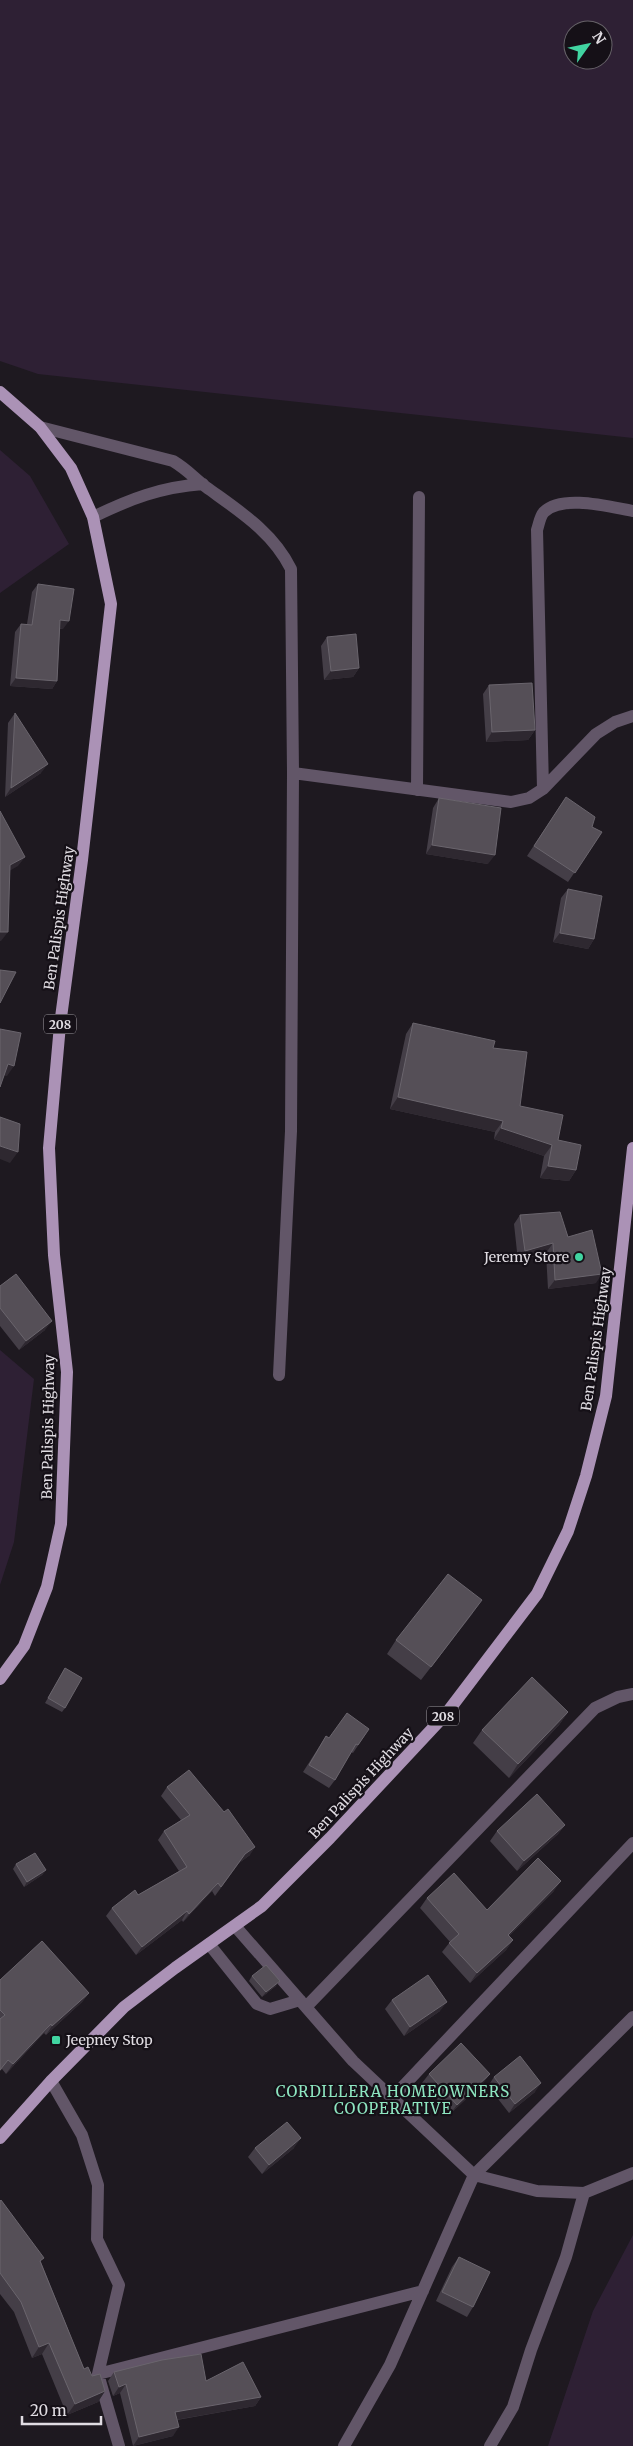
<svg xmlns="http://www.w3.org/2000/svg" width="633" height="2446" font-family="Merriweather,serif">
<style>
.green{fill:#2e2034;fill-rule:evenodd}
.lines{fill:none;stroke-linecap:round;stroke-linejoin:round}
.street{stroke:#625668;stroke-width:12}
.primary{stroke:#ab92b6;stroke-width:12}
.wall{fill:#443e47}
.shaded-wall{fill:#2e2830}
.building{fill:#554f57;stroke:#6a656d}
.poi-dot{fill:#41d4a1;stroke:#151017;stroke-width:2}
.labels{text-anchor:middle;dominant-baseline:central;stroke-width:4.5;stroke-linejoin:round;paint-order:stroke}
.shield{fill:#151017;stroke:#a39fa5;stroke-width:1}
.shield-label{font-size:12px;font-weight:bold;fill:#e0dce2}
.street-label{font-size:14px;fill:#e0dce2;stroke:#151017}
.poi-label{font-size:14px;fill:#e0dce2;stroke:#151017;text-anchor:end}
.neighbourhood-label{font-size:15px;letter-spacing:1px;fill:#8ee6c1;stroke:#151017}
</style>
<rect width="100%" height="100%" fill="#1e1920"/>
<path class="green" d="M 0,0 L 633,0 L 633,438 L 38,374 L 0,361 ZM 573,30 L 603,30 L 603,60 L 573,60 Z
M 0,450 L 30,476 L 69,544 L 0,593 Z
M 0,1350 L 34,1379 L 14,1542 L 0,1585 Z
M 633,2235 L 633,2446 L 548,2446 L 593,2311 Z"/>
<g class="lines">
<path class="street" d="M 40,427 L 173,461 C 188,470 194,478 206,487 C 239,511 273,532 291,569 L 293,773 L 291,1131 L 279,1375
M 93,517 C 130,499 161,487 203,484
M 293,773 L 511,802 L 529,798 L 543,789 L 596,734 L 615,722 L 633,716
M 543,789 L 537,530 C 539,524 540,516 544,512 C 562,494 610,507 633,511
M 417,790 L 419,497
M 235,1926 L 353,2061 L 474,2175 L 537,2191 L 584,2193 L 633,2173
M 209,1944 L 257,2004 L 270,2009 L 300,2000
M 306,2007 L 595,1708 L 618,1697 L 633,1694
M 51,2081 L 82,2135 L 98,2185 L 97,2239 L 119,2285 L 98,2374 L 119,2446
M 392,2098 L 633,1843
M 98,2374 L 423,2291
M 344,2446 L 390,2365 L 474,2175 L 633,2017
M 490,2446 L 513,2407 L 531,2350 L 566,2257 L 584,2193"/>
<path class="primary" d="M 0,392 L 40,427 L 71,468 L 93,517 L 111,604 L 82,860 L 60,1025 L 49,1148 L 54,1255 L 67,1372 L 61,1524 L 47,1587 L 24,1646 L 0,1679
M 0,2138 L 51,2081 L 124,2007 L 175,1968 L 262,1906 L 330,1838 L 446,1714 L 537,1594 L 568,1531 L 586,1476 L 606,1396 L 633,1148"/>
</g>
<path class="wall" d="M 38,584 L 63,629 L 60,629 L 57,681 L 52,689 L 10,686 L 15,632 L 21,624 L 27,624 L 32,592 Z
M 327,637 L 359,668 L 353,677 L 324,680 L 321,646 Z
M 489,685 L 535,730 L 528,740 L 486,742 L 483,694 Z
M 15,713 L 41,773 L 5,797 L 8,723 Z
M 439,798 L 488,864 L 426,854 L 433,808 Z
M 560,806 L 592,827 L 602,832 L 568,882 L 527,856 Z
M 568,889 L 594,939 L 588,949 L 553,942 L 561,898 Z
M 413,1023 L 493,1048 L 520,1106 L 558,1140 L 576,1170 L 569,1181 L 540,1178 L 544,1156 L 494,1139 L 495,1132 L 390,1109 L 406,1034 Z
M 520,1215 L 568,1237 L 596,1283 L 548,1289 L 546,1253 L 518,1261 L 514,1224 Z
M 0,1286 L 45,1330 L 19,1350 L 0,1326 Z
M 473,1613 L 421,1680 L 387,1654 L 396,1640 Z
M 65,1668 L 65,1708 L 62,1712 L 45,1703 Z
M 568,1712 L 559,1725 L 509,1778 L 473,1743 L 482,1730 Z
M 369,1729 L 353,1753 L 351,1752 L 335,1780 L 329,1788 L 303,1772 L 326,1736 L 329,1738 Z
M 167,1787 L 250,1855 L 239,1863 L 215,1896 L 212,1891 L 183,1922 L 182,1920 L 136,1955 L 106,1916 L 112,1908 L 138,1895 L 179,1871 L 158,1840 L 164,1831 L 181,1820 L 161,1796 Z
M 565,1825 L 558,1834 L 517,1871 L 490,1841 L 497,1831 Z
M 16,1864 L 46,1870 L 42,1875 L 24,1887 L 13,1869 Z
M 554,1891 L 509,1936 L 513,1940 L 506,1950 L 470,1983 L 442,1952 L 450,1942 L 420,1908 L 427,1898 L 487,1910 Z
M 252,1976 L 276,1986 L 262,1997 L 249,1981 Z
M 0,1980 L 89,1993 L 82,2002 L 46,2035 L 44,2033 L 6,2074 L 2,2069 L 0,2071 Z
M 392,2000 L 440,2011 L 404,2036 L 385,2009 Z
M 429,2074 L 490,2074 L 483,2083 L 450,2114 L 422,2083 Z
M 494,2077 L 535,2092 L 509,2113 L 488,2086 Z
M 255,2148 L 294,2148 L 262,2174 L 248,2157 Z
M 0,2201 L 41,2262 L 84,2369 L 92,2376 L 105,2391 L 98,2402 L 67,2415 L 42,2354 L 32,2358 L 14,2312 L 0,2294 Z
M 459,2257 L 473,2307 L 467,2317 L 436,2301 L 452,2267 Z
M 114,2372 L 206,2381 L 261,2397 L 255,2406 L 177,2420 L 173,2436 L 133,2446 L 120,2393 L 113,2396 L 108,2381 Z"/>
<path class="shaded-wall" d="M 60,620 L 69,621 L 63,629 L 54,628 Z
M 359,668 L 353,677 L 324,680 L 331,671 Z
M 16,678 L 57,681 L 52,689 L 10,686 Z
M 535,730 L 528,740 L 486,742 L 492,732 Z
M 48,764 L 41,773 L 5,797 L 11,788 Z
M 432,845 L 495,855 L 488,864 L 426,854 Z
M 25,857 L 18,866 L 4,874 L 10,865 Z
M 0,932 L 8,932 L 1,941 L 0,941 Z
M 560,933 L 594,939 L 588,949 L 553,942 Z
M 8,1064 L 14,1066 L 7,1076 L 0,1075 Z
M 398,1097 L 503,1121 L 495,1132 L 390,1109 Z
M 501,1128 L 552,1145 L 544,1156 L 494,1139 Z
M 0,1146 L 18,1152 L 10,1163 L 0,1159 Z
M 548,1166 L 576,1170 L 569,1181 L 540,1178 Z
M 553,1243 L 546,1253 L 518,1261 L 525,1251 Z
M 602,1274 L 596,1283 L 548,1289 L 555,1280 Z
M 52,1321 L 45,1330 L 19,1350 L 26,1341 Z
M 482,1600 L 473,1613 L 421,1680 L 431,1667 Z
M 568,1712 L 559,1725 L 509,1778 L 518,1764 Z
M 565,1825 L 558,1834 L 517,1871 L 524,1861 Z
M 255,1847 L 250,1855 L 239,1863 L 215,1896 L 245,1854 Z
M 46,1870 L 42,1875 L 24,1887 L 27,1882 Z
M 561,1881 L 554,1891 L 501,1944 L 508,1935 Z
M 218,1883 L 212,1891 L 183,1922 L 189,1914 Z
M 187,1911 L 182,1920 L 136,1955 L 142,1947 Z
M 513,1940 L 506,1950 L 470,1983 L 477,1973 Z
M 280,1981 L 276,1986 L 262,1997 L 266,1992 Z
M 89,1993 L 82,2002 L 46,2035 L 52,2026 Z
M 447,2002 L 440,2011 L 404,2036 L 410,2027 Z
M 51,2024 L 44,2033 L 6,2074 L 13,2064 Z
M 490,2074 L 483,2083 L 450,2114 L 457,2105 Z
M 541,2083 L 535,2092 L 509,2113 L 515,2104 Z
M 301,2138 L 294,2148 L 262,2174 L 269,2165 Z
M 49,2343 L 42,2354 L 32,2358 L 39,2347 Z
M 126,2384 L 120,2393 L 113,2396 L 119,2387 Z
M 105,2391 L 98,2402 L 67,2415 L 75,2404 Z
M 261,2397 L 255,2406 L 169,2421 L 175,2412 Z
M 179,2427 L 173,2436 L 133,2446 L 139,2437 Z"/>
<path class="building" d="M 38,584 L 74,589 L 69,621 L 60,620 L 57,681 L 16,678 L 21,624 L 32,625 Z
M 356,634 L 359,668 L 331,671 L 327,637 Z
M 532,683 L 535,730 L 492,732 L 489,685 Z
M 15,713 L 48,764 L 11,788 Z
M 566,797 L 595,817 L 592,827 L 602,832 L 575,873 L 534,846 Z
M 439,798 L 501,808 L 495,855 L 432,845 Z
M 0,811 L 25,857 L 10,865 L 8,932 L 0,932 Z
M 568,889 L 602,896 L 594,939 L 560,933 Z
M 0,970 L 16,972 L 0,1003 Z
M 413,1023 L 495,1041 L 493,1048 L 527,1052 L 520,1106 L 563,1115 L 558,1140 L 581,1145 L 576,1170 L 548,1166 L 552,1145 L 501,1128 L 503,1121 L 398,1097 Z
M 0,1029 L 21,1033 L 14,1066 L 8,1064 L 0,1087 Z
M 0,1117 L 20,1124 L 18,1152 L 0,1146 Z
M 560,1212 L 568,1237 L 592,1230 L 602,1274 L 555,1280 L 553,1243 L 525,1251 L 520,1215 Z
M 16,1274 L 52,1321 L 26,1341 L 0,1308 L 0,1286 Z
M 448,1574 L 482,1600 L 431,1667 L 396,1640 Z
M 65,1668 L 82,1678 L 65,1708 L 48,1698 Z
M 532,1677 L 568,1712 L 518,1764 L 482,1730 Z
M 347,1713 L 369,1729 L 358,1745 L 356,1744 L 335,1780 L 309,1765 L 326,1736 L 329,1738 Z
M 189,1770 L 224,1812 L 228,1809 L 255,1847 L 245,1854 L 221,1887 L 218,1883 L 189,1914 L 187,1911 L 142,1947 L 112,1908 L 135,1890 L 138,1895 L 187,1867 L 164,1831 L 190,1815 L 167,1787 Z
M 537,1794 L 565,1825 L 524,1861 L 497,1831 Z
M 35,1853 L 46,1870 L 27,1882 L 16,1864 Z
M 538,1858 L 561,1881 L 508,1935 L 513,1940 L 477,1973 L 449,1943 L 459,1934 L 427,1898 L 454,1873 L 487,1910 Z
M 42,1941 L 89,1993 L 52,2026 L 51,2024 L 13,2064 L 8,2060 L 0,2070 L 0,2019 L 5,2015 L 0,2010 L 0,1980 Z
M 266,1965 L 280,1981 L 266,1992 L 252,1976 Z
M 428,1975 L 447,2002 L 410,2027 L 392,2000 Z
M 461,2043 L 490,2074 L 457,2105 L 429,2074 Z
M 520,2056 L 541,2083 L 515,2104 L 494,2077 Z
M 287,2122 L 301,2138 L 269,2165 L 255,2148 Z
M 1,2200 L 44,2258 L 40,2261 L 84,2369 L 88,2367 L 92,2376 L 100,2374 L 105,2391 L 75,2404 L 49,2343 L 39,2347 L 21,2302 L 0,2273 L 0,2201 Z
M 459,2257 L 490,2272 L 473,2307 L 442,2292 Z
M 201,2354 L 206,2381 L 243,2362 L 261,2397 L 175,2412 L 179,2427 L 139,2437 L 126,2384 L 119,2387 L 114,2372 L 162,2360 Z"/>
<g class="poi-dot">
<circle cx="579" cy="1257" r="5"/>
<rect x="51" y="2035" width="10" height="10" rx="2.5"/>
</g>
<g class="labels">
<g class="shield">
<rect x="44" y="1014.5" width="32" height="19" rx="4"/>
<rect x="427" y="1706.5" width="32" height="19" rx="4"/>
</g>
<g class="shield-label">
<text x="60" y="1024">208</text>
<text x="443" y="1716">208</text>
</g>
<g class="street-label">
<text transform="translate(59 918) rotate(-82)">Ben Palispis Highway</text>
<text transform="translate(596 1339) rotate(-82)">Ben Palispis Highway</text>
<text transform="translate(48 1427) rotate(-89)">Ben Palispis Highway</text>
<text transform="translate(361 1783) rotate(-47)">Ben Palispis Highway</text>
</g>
<g class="poi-label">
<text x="569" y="1257">Jeremy Store</text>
<text x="66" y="2040" text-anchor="start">Jeepney Stop</text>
</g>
<g class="neighbourhood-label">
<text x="393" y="2091">CORDILLERA HOMEOWNERS<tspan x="393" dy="17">COOPERATIVE</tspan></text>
</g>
</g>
<g transform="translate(588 45) rotate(57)"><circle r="24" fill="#151017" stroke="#666268"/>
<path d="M0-4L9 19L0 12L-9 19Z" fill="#41d4a1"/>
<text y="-8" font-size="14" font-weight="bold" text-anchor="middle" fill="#e0dce2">N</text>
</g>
<path d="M22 2416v8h79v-8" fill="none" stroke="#e0dce2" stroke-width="2.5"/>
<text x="30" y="2416" font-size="15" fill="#e0dce2" stroke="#151017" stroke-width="4" paint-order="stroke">20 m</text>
</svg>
